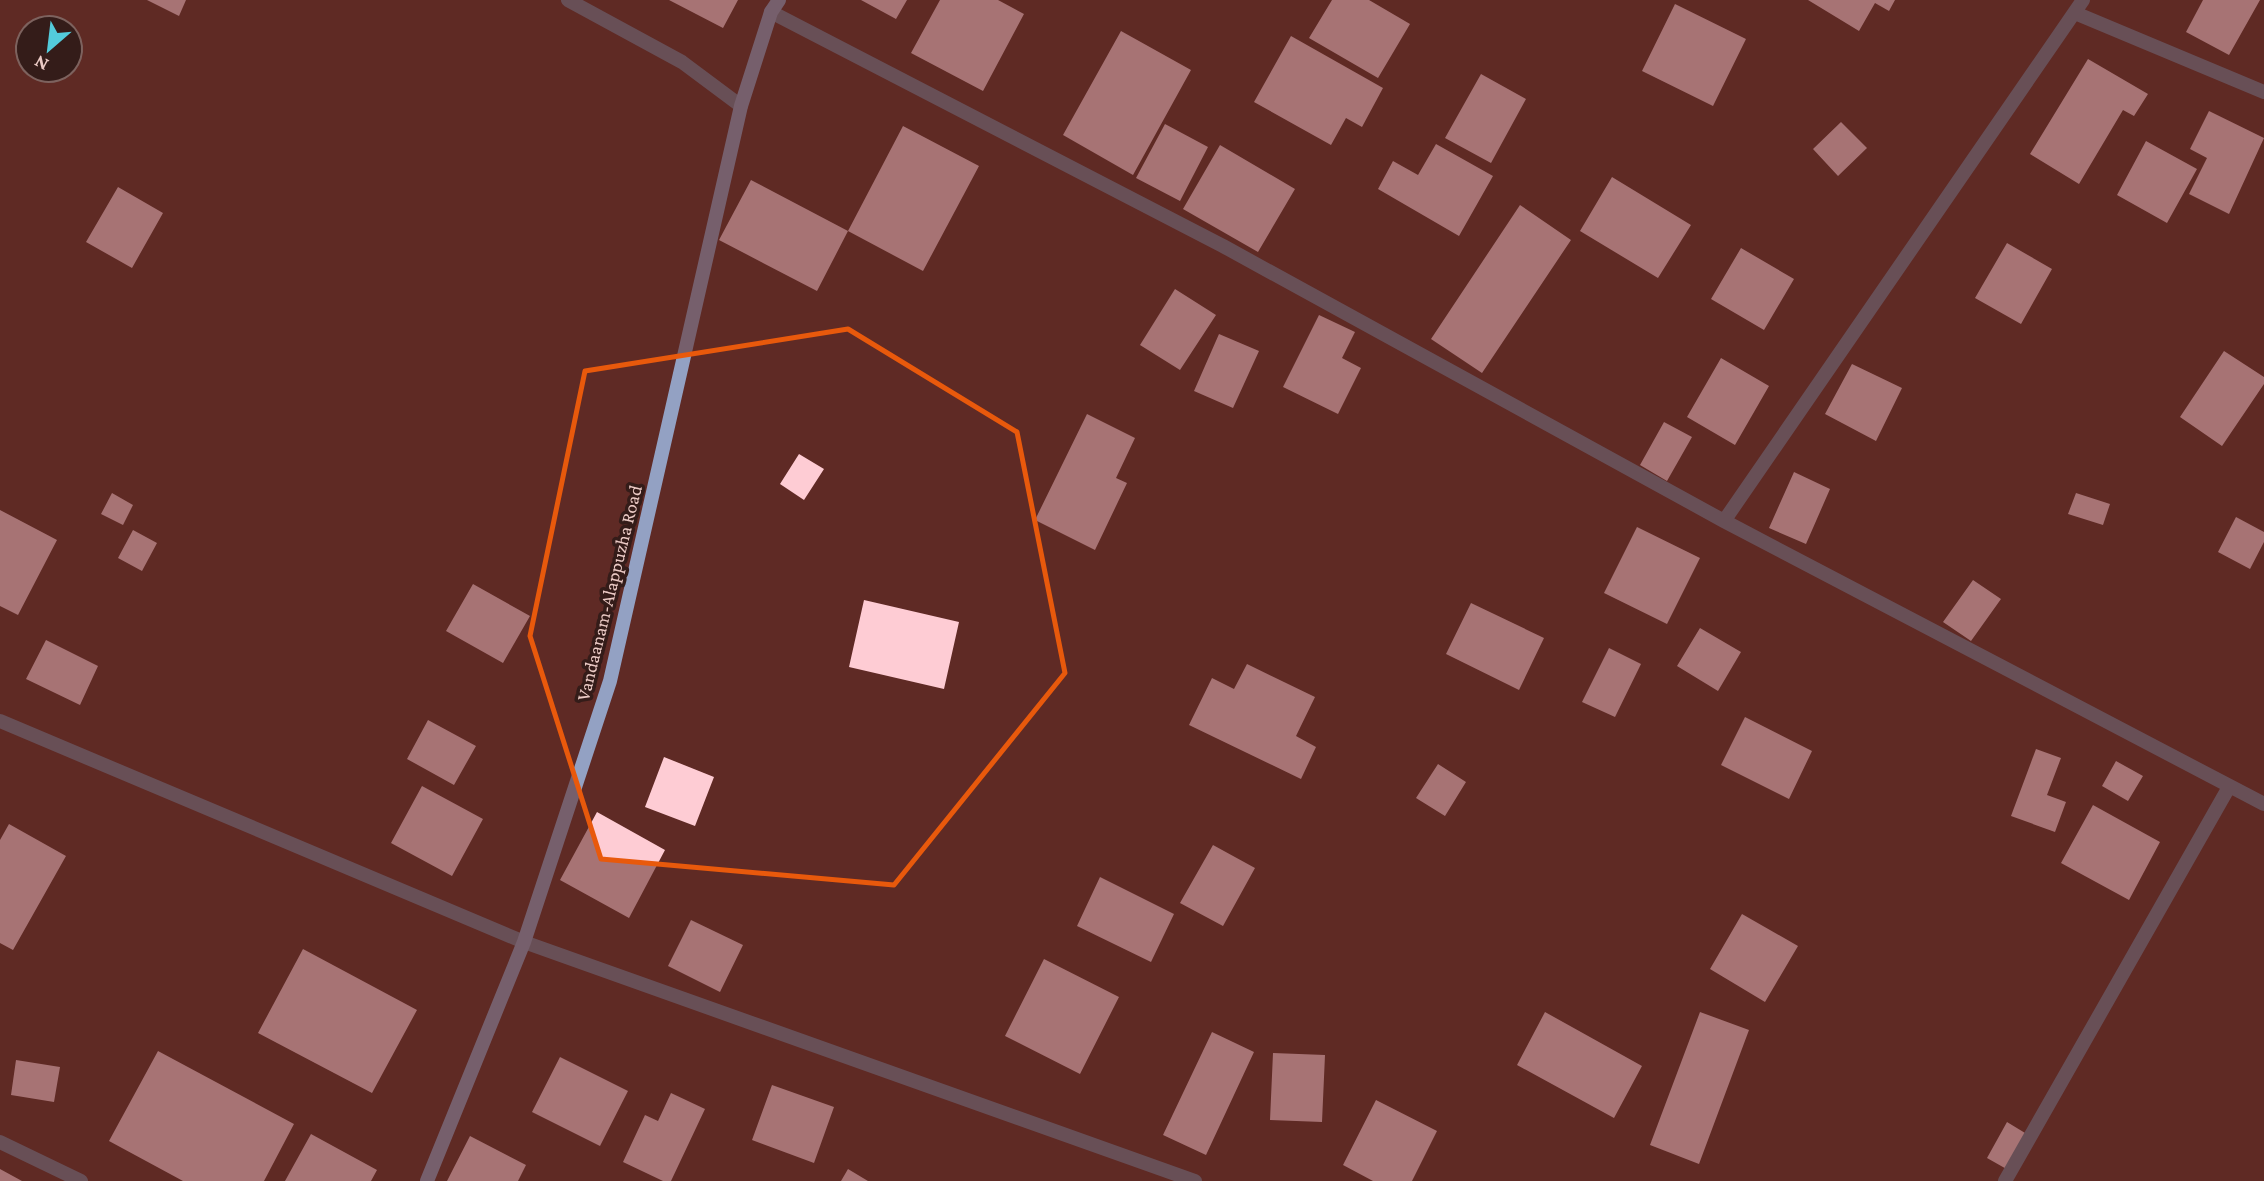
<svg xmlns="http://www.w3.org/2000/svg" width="2264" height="1181" font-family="'Crimson Pro',serif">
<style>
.building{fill:#feccd4}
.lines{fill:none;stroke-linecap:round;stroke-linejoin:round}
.street{stroke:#747d93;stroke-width:14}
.secondary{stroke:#93a1c3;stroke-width:14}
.marked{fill:none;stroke:#e8590c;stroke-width:5;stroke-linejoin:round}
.labels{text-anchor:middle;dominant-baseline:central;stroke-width:7;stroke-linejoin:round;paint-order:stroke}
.street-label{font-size:19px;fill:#ebcac5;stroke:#341c19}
</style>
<rect width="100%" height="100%" fill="#5f2a25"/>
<path class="building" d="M 147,0 L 186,0 L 179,16 Z
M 669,0 L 738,0 L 723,28 Z
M 861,0 L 907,0 L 896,19 Z
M 940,0 L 998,0 L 1024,14 L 983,91 L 911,53 Z
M 1332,0 L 1369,0 L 1410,24 L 1378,78 L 1309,38 Z
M 1808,0 L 1895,0 L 1889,11 L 1875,3 L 1859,31 Z
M 2203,0 L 2260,0 L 2229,55 L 2186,32 Z
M 1675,4 L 1746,39 L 1713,106 L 1642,71 Z
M 1121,31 L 1191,70 L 1133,175 L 1063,135 Z
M 1291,36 L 1383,88 L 1362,127 L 1346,118 L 1331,145 L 1254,102 Z
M 2088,59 L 2148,94 L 2134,116 L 2123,110 L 2079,184 L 2030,154 Z
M 1481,74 L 1526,99 L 1491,163 L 1445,138 Z
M 2209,111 L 2264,138 L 2229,214 L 2189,194 L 2207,158 L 2190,149 Z
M 1841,122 L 1867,148 L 1838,176 L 1813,149 Z
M 1165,124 L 1208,147 L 1180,201 L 1136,178 Z
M 903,126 L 979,166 L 923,271 L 848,231 Z
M 2146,141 L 2197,169 L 2167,223 L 2117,195 Z
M 1436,144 L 1493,176 L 1459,236 L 1378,189 L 1393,161 L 1418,175 Z
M 1220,145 L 1295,189 L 1258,252 L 1183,209 Z
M 1612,177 L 1691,225 L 1658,278 L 1580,231 Z
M 751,180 L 848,231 L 817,291 L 719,240 Z
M 118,187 L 163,213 L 132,268 L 86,242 Z
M 1520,205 L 1571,240 L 1482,373 L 1431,339 Z
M 2007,243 L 2052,269 L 2021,324 L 1975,298 Z
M 1741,248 L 1794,279 L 1764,330 L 1711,299 Z
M 1175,289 L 1216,315 L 1180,370 L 1140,345 Z
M 1319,315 L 1355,332 L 1342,358 L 1361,368 L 1338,414 L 1283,387 Z
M 1219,334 L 1259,351 L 1233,408 L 1194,391 Z
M 2224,351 L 2264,377 L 2264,384 L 2222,446 L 2180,417 Z
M 1721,358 L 1769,386 L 1735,445 L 1687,417 Z
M 1852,364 L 1902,388 L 1876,441 L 1825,414 Z
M 1087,414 L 1135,438 L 1116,478 L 1127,483 L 1095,550 L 1035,520 Z
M 1664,422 L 1692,437 L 1667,481 L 1640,465 Z
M 799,454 L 824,469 L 804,500 L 780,484 Z
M 1794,472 L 1830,489 L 1806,544 L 1769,528 Z
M 112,493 L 133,505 L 123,525 L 101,514 Z
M 2076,493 L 2110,504 L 2103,525 L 2068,514 Z
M 0,510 L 57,540 L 18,615 L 0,606 Z
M 2236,517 L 2264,532 L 2264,542 L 2250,569 L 2218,552 Z
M 1637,527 L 1700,558 L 1667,624 L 1604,593 Z
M 133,530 L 157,543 L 142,571 L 118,558 Z
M 1973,580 L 2001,599 L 1971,641 L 1943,622 Z
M 473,584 L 530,616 L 503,663 L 446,631 Z
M 864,600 L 959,622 L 944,689 L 849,667 Z
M 1471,603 L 1544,638 L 1519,690 L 1446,654 Z
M 1700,628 L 1741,652 L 1718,691 L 1677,666 Z
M 46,640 L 98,666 L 80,705 L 26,679 Z
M 1609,648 L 1641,664 L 1615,717 L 1582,702 Z
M 1247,664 L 1315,697 L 1296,736 L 1316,747 L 1301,779 L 1189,725 L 1212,678 L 1234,689 Z
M 1745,717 L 1812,751 L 1789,799 L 1721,765 Z
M 428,720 L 476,746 L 454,785 L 407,759 Z
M 2036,749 L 2061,758 L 2047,795 L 2066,802 L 2055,832 L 2011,816 Z
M 664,757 L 714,777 L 695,826 L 645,807 Z
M 2116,761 L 2143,776 L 2128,801 L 2102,786 Z
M 1438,764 L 1466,782 L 1445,816 L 1416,798 Z
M 422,786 L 483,819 L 452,876 L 391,843 Z
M 2093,805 L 2160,842 L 2129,900 L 2061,863 Z
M 597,812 L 665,850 L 629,918 L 560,880 Z
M 9,824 L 66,856 L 13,950 L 0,943 L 0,840 Z
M 1213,845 L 1255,868 L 1223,926 L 1180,903 Z
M 1100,877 L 1174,914 L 1151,962 L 1077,926 Z
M 1742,914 L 1798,946 L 1765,1002 L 1710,969 Z
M 691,920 L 743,945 L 720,992 L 668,966 Z
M 303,949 L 417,1010 L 372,1093 L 258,1033 Z
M 1044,959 L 1119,997 L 1080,1074 L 1005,1036 Z
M 1545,1012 L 1642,1066 L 1614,1118 L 1517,1065 Z
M 1700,1012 L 1749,1030 L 1699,1164 L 1650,1145 Z
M 1212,1032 L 1254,1052 L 1206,1155 L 1163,1135 Z
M 158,1051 L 294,1124 L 264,1181 L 183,1181 L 109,1141 Z
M 1273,1053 L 1325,1055 L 1322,1122 L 1270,1120 Z
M 560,1057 L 628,1091 L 600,1146 L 532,1112 Z
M 16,1060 L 60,1067 L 54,1102 L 11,1095 Z
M 772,1085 L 834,1107 L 814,1163 L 752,1140 Z
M 671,1093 L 705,1109 L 671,1181 L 663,1181 L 623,1162 L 645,1115 L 658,1121 Z
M 1376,1100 L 1437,1131 L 1412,1181 L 1373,1181 L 1343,1165 Z
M 2007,1122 L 2030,1136 L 2010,1171 L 1987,1158 Z
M 311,1134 L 377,1170 L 371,1181 L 285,1181 Z
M 470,1136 L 526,1165 L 518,1181 L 447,1181 Z
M 0,1169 L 22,1181 L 0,1181 Z
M 848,1169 L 868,1181 L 841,1181 Z"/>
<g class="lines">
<path class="street" d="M 568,0 L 682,62 L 741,106
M 771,12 L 1223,246 L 1724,521 L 2264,804
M 2075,13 L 2264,92
M 1724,521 L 2083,0
M 0,721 L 524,942 L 1195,1181
M 0,1142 L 81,1181
M 2005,1181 L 2229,787"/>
<path class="secondary" d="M 427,1181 L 524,942 L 610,681 L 741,106 L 771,12 L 779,0"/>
</g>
<path d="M0 0H2264V1181H0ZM 848,329 L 1017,432 L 1065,673 L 894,885 L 601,859 L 530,636 L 585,371 Z" fill="#5f2a25" fill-opacity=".55" fill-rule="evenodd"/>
<path class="marked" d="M 848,329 L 1017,432 L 1065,673 L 894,885 L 601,859 L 530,636 L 585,371 Z"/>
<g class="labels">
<g class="street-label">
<text transform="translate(609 593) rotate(-76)">Vandaanam-Alappuzha Road</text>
</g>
</g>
<g transform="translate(49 49) rotate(208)"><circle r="33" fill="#341c19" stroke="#7d625e" stroke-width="2"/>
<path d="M0-5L12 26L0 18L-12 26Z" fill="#53cbdb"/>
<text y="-10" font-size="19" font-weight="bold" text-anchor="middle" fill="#ebcac5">N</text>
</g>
</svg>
